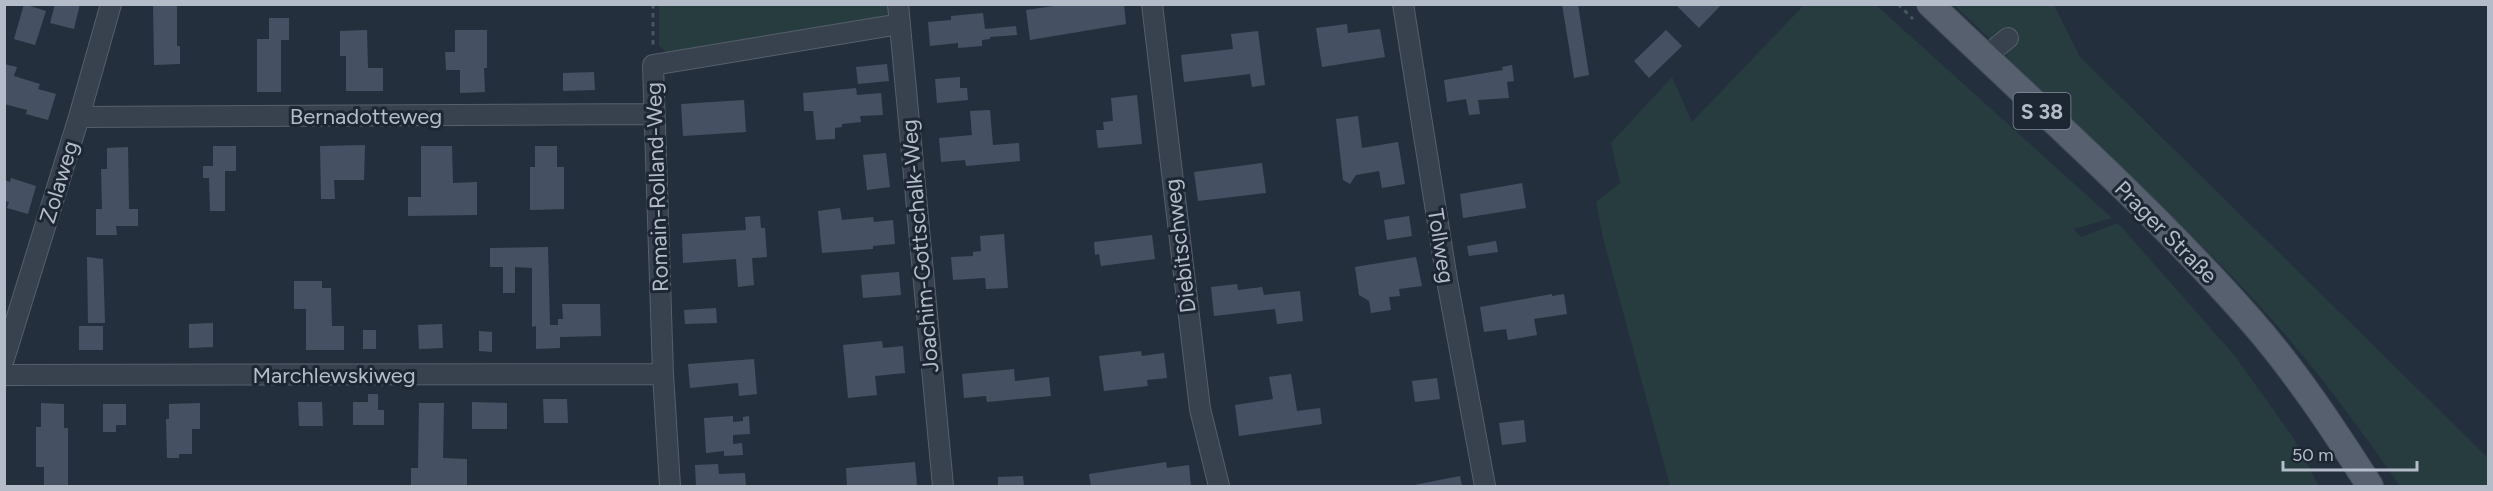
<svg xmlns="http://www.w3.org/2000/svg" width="2493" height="491" font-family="Figtree,sans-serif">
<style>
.green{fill:#263c3f}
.building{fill:#455162}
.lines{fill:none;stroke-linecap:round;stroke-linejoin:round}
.minor-casing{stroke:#565f6c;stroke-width:22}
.major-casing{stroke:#414a57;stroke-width:28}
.path{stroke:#44595c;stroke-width:3;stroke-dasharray:4.5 4.5;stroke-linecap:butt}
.minor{stroke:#38414e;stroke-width:20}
.major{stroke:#56606e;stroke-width:26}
.labels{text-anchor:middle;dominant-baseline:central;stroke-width:6;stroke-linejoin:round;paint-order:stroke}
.shield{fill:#1d2633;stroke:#878f9c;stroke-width:1.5}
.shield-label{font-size:21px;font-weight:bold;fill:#b4bcc9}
.street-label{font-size:22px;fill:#b4bcc9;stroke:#1d2633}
</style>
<rect width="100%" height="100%" fill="#242f3e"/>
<path class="green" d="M 1805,4 L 1876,5 L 2112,218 L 2074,229 L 2081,237 L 2118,223 L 2235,356 L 2294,439 L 2319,486 L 1670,486 L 1603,238 L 1596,202 L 1620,183 L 1611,143 L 1672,77 L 1692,122 Z
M 659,5 L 890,5 L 891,11 L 880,20 L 670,55 L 659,46 Z
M 1954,5 L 2054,5 L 2080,57 L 2488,458 L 2488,486 L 2400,486 C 2356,423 2310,360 2257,303 C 2178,217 2089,140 2007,57 L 2007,48 L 2003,32 L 1990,39 Z"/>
<path class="building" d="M 24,4 L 46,11 L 35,45 L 14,39 Z
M 55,4 L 80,4 L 74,29 L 50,23 Z
M 153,4 L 177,4 L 177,46 L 180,46 L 180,64 L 154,65 Z
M 1068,4 L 1124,4 L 1126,24 L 1030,40 L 1026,10 Z
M 1562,4 L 1578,4 L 1589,75 L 1574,78 Z
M 1675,4 L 1722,4 L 1699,28 Z
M 983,13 L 985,29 L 1016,26 L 1017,35 L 990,37 L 990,39 L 982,40 L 982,46 L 958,48 L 958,43 L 930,46 L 928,22 L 951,20 L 951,16 Z
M 269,18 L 289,18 L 289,40 L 281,40 L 281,92 L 257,92 L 257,39 L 269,39 Z
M 1347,24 L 1348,33 L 1380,29 L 1385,57 L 1322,67 L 1316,28 Z
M 367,30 L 368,68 L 383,68 L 383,91 L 346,91 L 346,56 L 340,56 L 340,31 Z
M 455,30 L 487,30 L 487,68 L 484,68 L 485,92 L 460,93 L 460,70 L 446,70 L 445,52 L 455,52 Z
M 1666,30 L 1682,46 L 1649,78 L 1634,61 Z
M 1258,31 L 1265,85 L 1252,87 L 1250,74 L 1184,82 L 1181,55 L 1233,49 L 1231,34 Z
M 4,64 L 17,67 L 14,76 L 40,84 L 38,89 L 56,94 L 48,120 L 26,114 L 27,110 L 4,104 Z
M 887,64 L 889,81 L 858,84 L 856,67 Z
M 1512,65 L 1514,81 L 1507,82 L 1509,98 L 1478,100 L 1480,114 L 1469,115 L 1466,99 L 1447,102 L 1444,80 L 1503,70 L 1502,67 Z
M 594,72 L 595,90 L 563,91 L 563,73 Z
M 960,77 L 960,88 L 967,88 L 968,100 L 937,103 L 935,79 Z
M 856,88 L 857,95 L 881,93 L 883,115 L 860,116 L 861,122 L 842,124 L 842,127 L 835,128 L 835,139 L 816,140 L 813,111 L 804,111 L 803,93 Z
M 1137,95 L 1142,144 L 1098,148 L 1096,130 L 1104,130 L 1103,122 L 1113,121 L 1111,98 Z
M 744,100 L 746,132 L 683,136 L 681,104 Z
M 990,110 L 993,145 L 1019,143 L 1020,161 L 966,166 L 965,160 L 941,162 L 939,138 L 972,135 L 970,111 Z
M 1358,116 L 1362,148 L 1398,142 L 1405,184 L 1382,188 L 1379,171 L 1356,175 L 1350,184 L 1343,180 L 1336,119 Z
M 365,145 L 364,180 L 334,180 L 335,199 L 321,199 L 320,146 Z
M 213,146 L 236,146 L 236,171 L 225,171 L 225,211 L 210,211 L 209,178 L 203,178 L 203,166 L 213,166 Z
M 421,146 L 452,146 L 453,183 L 477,182 L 477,215 L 408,216 L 408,197 L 421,197 Z
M 535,146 L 557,146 L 557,167 L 564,167 L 564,209 L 530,210 L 530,167 L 535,167 Z
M 128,147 L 129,209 L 138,209 L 138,226 L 116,226 L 117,235 L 96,235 L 96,209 L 102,209 L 101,169 L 107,169 L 107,148 Z
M 886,153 L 890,187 L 867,190 L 863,155 Z
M 1262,163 L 1266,193 L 1198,201 L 1194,172 Z
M 11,178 L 36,186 L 28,214 L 7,208 L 9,202 L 4,201 L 4,180 L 10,182 Z
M 1522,183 L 1526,208 L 1463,218 L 1460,194 Z
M 840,208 L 842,220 L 873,217 L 874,222 L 893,220 L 895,244 L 873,246 L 873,249 L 822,253 L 818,211 Z
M 760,216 L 761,228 L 765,228 L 767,257 L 752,258 L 754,285 L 738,287 L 736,259 L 683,263 L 682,234 L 746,230 L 745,217 Z
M 1409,216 L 1412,236 L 1387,240 L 1384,220 Z
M 1004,234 L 1008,288 L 986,289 L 985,278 L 953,280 L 951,257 L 973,256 L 973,252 L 981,251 L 980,236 Z
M 1152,235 L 1155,259 L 1101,266 L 1099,254 L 1095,255 L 1094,242 Z
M 1496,241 L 1498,252 L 1469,256 L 1467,246 Z
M 548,247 L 550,325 L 558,325 L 558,319 L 563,319 L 562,304 L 600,304 L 601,336 L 560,337 L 560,348 L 536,349 L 536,326 L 532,327 L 532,268 L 515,267 L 515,293 L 503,293 L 503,267 L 490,267 L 490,248 Z
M 87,257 L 103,259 L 105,323 L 88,323 Z
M 1416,257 L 1422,286 L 1399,289 L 1400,296 L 1389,297 L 1391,310 L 1371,313 L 1369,301 L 1359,295 L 1355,267 Z
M 899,272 L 901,295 L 863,298 L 861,275 Z
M 294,281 L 322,281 L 322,288 L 331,288 L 332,326 L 344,326 L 344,350 L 306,350 L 306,309 L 294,309 Z
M 1237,284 L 1238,290 L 1262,287 L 1264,295 L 1300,291 L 1303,321 L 1277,324 L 1275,309 L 1214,316 L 1211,287 Z
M 1552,294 L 1552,296 L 1564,294 L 1567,314 L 1534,319 L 1537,335 L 1508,340 L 1506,329 L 1484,332 L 1480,307 Z
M 716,308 L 717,323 L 685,324 L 684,310 Z
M 213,323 L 213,347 L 189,348 L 189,324 Z
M 442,324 L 443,348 L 419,349 L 418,325 Z
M 79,326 L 103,326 L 103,350 L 79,350 Z
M 363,330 L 376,330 L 376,349 L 363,349 Z
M 479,331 L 492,332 L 492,352 L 479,351 Z
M 882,341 L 883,348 L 903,346 L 905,373 L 875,376 L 877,395 L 848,398 L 843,345 Z
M 1141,351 L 1142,356 L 1164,353 L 1167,378 L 1147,380 L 1148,386 L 1104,391 L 1099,356 Z
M 754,359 L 757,394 L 739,396 L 738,383 L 690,388 L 688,364 Z
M 1014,369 L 1015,381 L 1049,377 L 1051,396 L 987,402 L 986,396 L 964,398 L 962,374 Z
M 1291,374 L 1297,411 L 1320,408 L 1322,424 L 1239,436 L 1235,405 L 1273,399 L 1269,377 Z
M 1437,378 L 1440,399 L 1415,402 L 1412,381 Z
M 368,394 L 378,394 L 378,410 L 384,410 L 384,425 L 353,425 L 353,402 L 368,402 Z
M 543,399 L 567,399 L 568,423 L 544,423 Z
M 298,402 L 322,402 L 323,426 L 299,426 Z
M 472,402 L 507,403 L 507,429 L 472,429 Z
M 41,403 L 64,404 L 64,428 L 68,428 L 68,486 L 44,486 L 44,467 L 36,467 L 36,427 L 41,427 Z
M 200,403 L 200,429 L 192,429 L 192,454 L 179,454 L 179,458 L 167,458 L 166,419 L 169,419 L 169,404 Z
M 419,403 L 444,403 L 443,458 L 467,459 L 467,486 L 411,485 L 411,468 L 418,468 Z
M 103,404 L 126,404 L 126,425 L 116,425 L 116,432 L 103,432 Z
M 733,416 L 733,422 L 743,421 L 743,417 L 749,416 L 750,434 L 733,435 L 733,444 L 742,443 L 743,455 L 724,456 L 724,451 L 706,453 L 704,418 Z
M 1524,420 L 1526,442 L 1502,445 L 1499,423 Z
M 915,462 L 917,485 L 847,486 L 846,468 Z
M 1166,462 L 1167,468 L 1189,465 L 1191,486 L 1091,486 L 1089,474 Z
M 718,464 L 719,474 L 745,473 L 746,486 L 696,486 L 695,465 Z
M 1023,476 L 1024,486 L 998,486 L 998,477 Z
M 1460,476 L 1462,486 L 1414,486 L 1414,485 Z"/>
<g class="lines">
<defs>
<path id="minor" d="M 898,4 L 943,486
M 1152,4 L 1200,409 L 1219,486
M 1403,4 L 1447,280 L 1485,486
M 1985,57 L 2008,38
M 79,117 L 654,114
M 4,359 L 79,117 L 111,4
M 4,375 L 663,374
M 670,486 L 663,374 L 653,65 L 900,24"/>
<path id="major" d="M 1930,4 C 2037,107 2150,206 2248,317 C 2294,369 2333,428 2370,486"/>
</defs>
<use href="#minor" class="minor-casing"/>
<use href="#major" class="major-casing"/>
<path class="path" d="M 653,4 L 653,48
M 1898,4 L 1913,19"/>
<use href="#minor" class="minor"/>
<use href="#major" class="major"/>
</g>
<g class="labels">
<rect class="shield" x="2013.5" y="93" width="57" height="36" rx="4.5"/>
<g class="shield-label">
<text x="2042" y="111">S 38</text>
</g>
<g class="street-label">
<text x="366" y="116">Bernadotteweg</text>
<text transform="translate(59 182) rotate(-73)">Zolaweg</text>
<text transform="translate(657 187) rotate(-92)">Romain-Rolland-Weg</text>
<text transform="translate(2166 232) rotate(45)">Prager Straße</text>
<text transform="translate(920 246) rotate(-95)">Joachim-Gottschalk-Weg</text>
<text transform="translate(1180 246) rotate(-97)">Diebitschweg</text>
<text transform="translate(1441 246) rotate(81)">Tollweg</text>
<text x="334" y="375">Marchlewskiweg</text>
</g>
</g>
<rect width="2493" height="491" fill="none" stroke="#b4bcc9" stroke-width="12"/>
<path d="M2283 461v9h134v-9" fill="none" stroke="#b4bcc9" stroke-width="3"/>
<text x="2292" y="461" font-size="18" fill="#b4bcc9" stroke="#1d2633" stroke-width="4.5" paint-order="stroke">50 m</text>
</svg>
